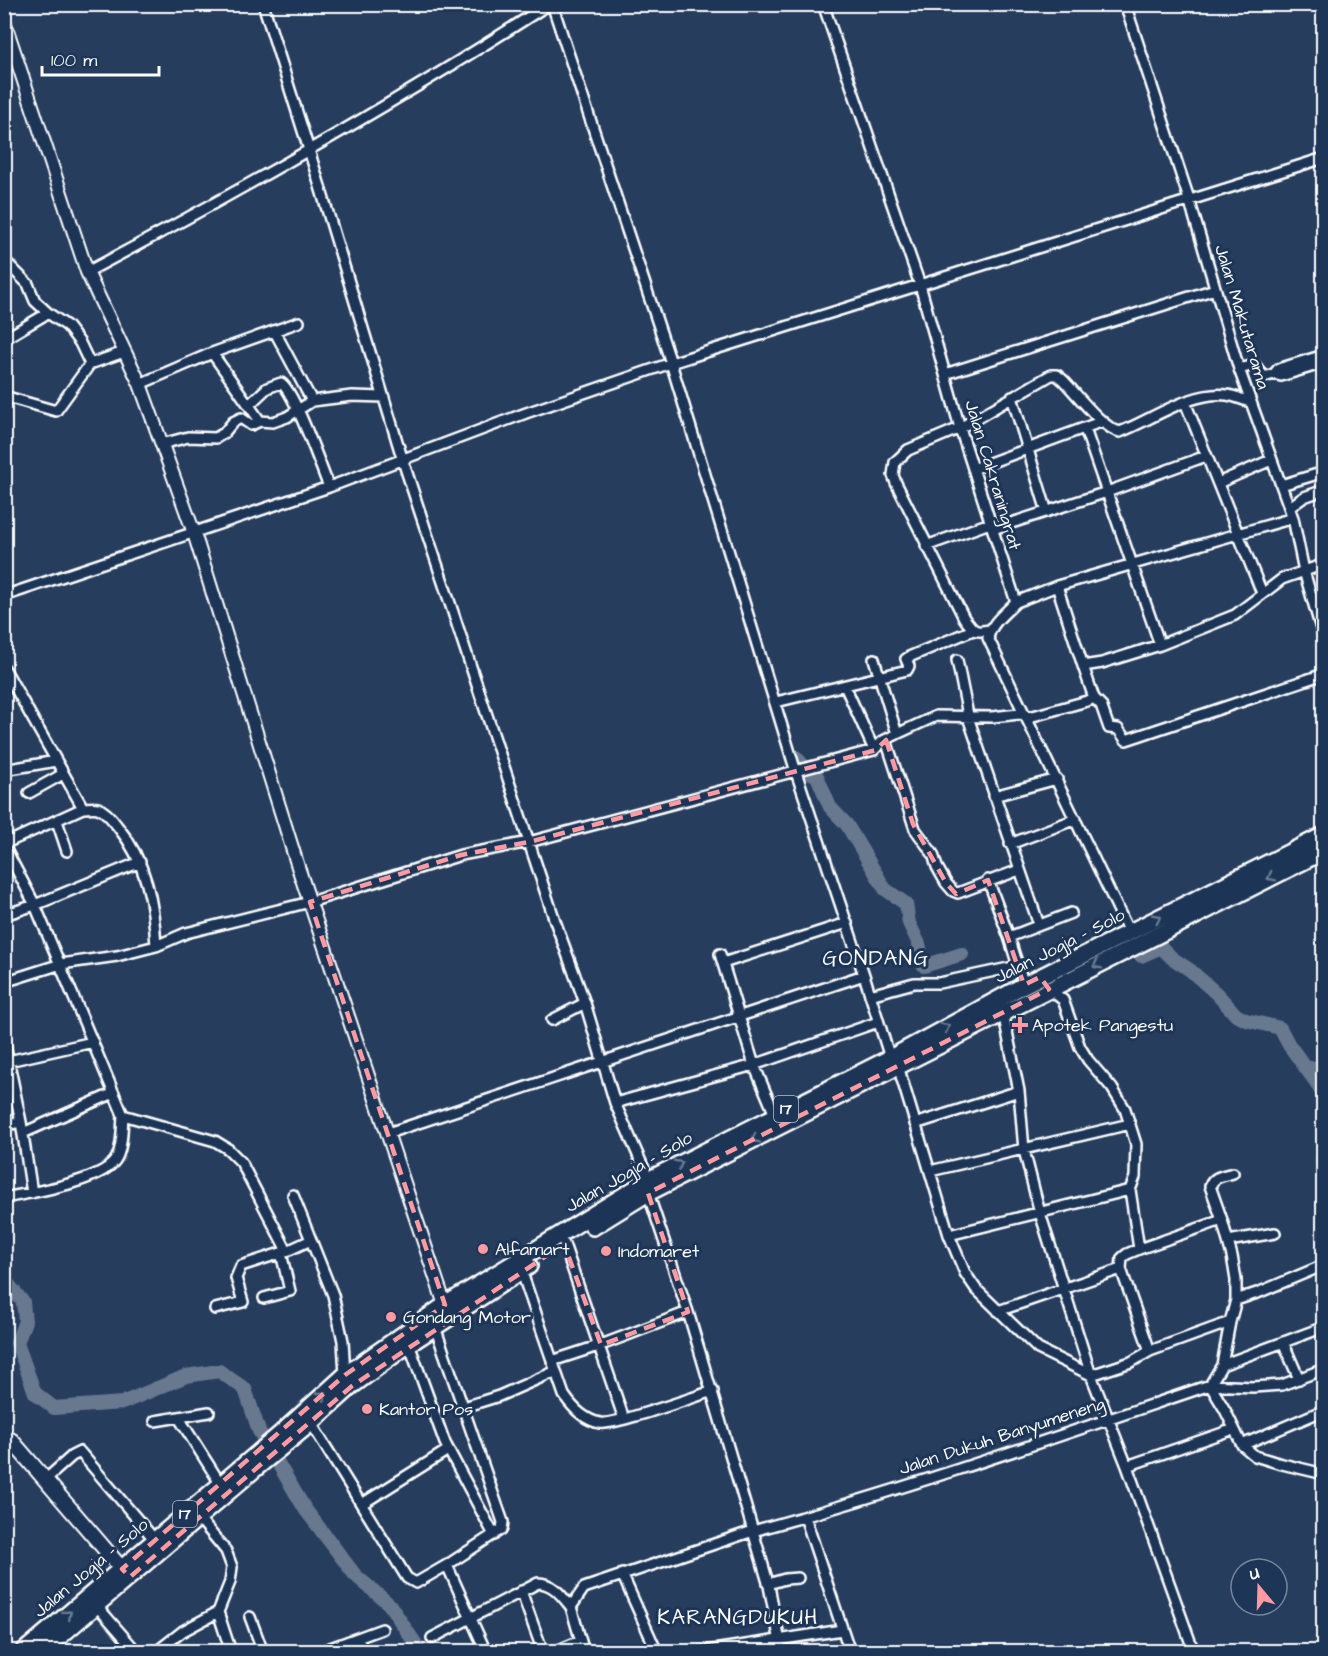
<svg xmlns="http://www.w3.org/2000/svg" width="1328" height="1656" font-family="'Architects Daughter',sans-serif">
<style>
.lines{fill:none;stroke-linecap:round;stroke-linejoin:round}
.canal{stroke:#67788e;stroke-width:8}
.river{stroke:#67788e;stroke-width:14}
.minor-casing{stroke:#fff;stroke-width:14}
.tertiary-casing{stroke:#fff;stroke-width:16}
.secondary-casing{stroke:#fff;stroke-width:18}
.trunk-casing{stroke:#fff;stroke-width:20}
.minor{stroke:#1d3557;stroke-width:9}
.tertiary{stroke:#1d3557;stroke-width:12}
.secondary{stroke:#1d3557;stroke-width:14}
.trunk{stroke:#1d3557;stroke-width:15}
.oneway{stroke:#6c7c92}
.marked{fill:none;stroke:#ff9aa2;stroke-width:4.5;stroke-dasharray:12 8;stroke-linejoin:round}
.poi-dot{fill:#ff9aa2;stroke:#1d3557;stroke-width:2}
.labels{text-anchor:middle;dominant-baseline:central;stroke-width:6;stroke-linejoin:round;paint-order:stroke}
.shield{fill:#1d3557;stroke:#bbc2cd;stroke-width:1.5}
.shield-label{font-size:16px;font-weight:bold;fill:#fff}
.street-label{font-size:18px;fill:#fff;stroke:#1d3557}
.poi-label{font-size:18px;fill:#fff;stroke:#1d3557;text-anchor:start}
.quarter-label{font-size:21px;letter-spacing:1.5px;fill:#fff;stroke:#1d3557}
</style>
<rect width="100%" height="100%" fill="#263d5e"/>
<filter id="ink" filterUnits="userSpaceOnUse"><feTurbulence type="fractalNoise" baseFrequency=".0167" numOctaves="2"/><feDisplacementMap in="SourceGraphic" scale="12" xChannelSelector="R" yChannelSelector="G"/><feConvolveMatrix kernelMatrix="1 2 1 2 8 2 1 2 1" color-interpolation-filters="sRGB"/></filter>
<g filter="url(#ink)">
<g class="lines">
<path class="canal" d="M 1303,1065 L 1324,1065"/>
<path class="river" d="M 791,756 L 796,757 L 809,772 L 817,776 L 830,807 L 847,825 L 885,889 L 906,904 L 909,923 L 919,944 L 924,966 L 962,954
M 1141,956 L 1161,947 L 1172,958 L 1190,970 L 1217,994 L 1236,1015 L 1246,1020 L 1280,1028 L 1289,1045 L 1316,1082 L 1324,1097
M 1324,1151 L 1322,1161 L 1324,1167
M 4,1279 L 23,1302 L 25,1321 L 17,1343 L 35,1393 L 54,1408 L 122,1403 L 186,1376 L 219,1371 L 245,1389 L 259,1431 L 305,1509 L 355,1575 L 389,1604 L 421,1652"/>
<defs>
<path id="minor" d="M 263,4 L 309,150 L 403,461 L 555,921 L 585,1003 L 615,1103 L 649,1180
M 552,4 L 671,363 L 796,772 L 864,975 L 890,1058
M 823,4 L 920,285 L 960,428 L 1016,602 C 1005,613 991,623 988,638 L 1129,932
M 1125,4 L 1189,199 L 1239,369 L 1293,518 L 1304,571 L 1324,639
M 4,260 L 28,284 L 35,301 L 48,313 L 67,326 L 80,343 L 90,364
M 87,272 C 244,189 399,101 549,4
M 275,332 L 312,401
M 4,339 L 48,313
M 212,353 L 260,421 L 273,422 L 287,417 L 312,401 L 352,396 L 384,397
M 1239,369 L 1255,365 L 1264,377 L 1274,374 L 1278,369 L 1324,355
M 945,374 L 1215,289
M 1274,374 L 1281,376 L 1324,363
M 140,384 L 212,353 L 299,322
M 4,396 L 56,411 L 90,364 L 124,352
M 1012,397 L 1047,512
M 1185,402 L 1262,593
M 249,405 L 267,388 L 281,383 C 295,392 321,468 329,487
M 1085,429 L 1160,645
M 162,444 L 188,437 L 216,438 L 224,433 L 233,422 L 241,418 L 251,425 L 260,421
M 973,469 L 1103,421
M 1218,483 L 1271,460
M 1281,485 L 1324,472
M 1290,507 L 1304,497 L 1324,490
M 993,529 L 1107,492 L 1206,456
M 926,546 L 990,523
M 1057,586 L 1083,666
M 4,596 L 329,487 L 526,413 L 671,363 L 1324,158
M 1016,602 L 1057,586 L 1293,518
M 990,630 C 973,633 974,631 964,618 L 896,483 L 893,475 L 895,462 L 908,450 L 960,428 L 1051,375 L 1057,375 L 1063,380 C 1076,393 1103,429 1120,432 C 1151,420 1193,390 1227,395 C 1235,396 1243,400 1250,402
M 874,659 L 897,734
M 957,660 L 969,720 L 1039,925
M 4,668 L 83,808
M 845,686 L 874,750
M 1094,698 L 1101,705 L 1109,728 L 1118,729 L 1126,740 L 1324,674
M 776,702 L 907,670 L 909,666 L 906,659 L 909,657 L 973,630
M 886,740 L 915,829 L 933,854 L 937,867 L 946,883 L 953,891 L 958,893 L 1019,870
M 4,770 L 56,761
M 29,793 L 63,774
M 994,796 L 1057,779
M 57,821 L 67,851
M 4,844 L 83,808 C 87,808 94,807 98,808 C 106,811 113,820 118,827 C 146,861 154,904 156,946
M 1010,844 L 1076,819
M 4,846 L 35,905 L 123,1115
M 988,880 L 1009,937
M 4,915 L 35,905 L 140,862
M 720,954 L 754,1065 L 775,1115
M 723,963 L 847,923
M 4,982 L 61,964 L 117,956 L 156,946 L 186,933 L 310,902 L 461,855 L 529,842 L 874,750 L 883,741 L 897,734 L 936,716 L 992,717 L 1019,714 L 1033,716 L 1087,701 L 1094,698 L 1083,666 L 1102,663 L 1160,645 L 1235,615 L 1282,579 L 1324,564
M 1024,985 L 1009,937 L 1071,913
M 1047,987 L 1063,1000 L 1080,1047 L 1088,1060 L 1112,1088 L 1125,1109 L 1136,1144 L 1135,1177 L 1130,1190 L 1139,1249
M 870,995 L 914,983 L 939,983 L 1018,966
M 1003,1012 L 1019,1091 L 1024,1150 L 1040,1213 L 1091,1375 L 1127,1466 L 1194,1652
M 552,1020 L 585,1003
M 4,1039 L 21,1122 L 32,1193
M 4,1062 L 93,1042
M 898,1066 L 949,1235 L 965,1273 L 976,1289 L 1038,1349 L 1091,1375 L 1131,1362 L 1150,1351 L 1230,1322
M 615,1103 L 754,1065 L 878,1022
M 915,1124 L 1019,1091
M 4,1125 L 21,1122
M 23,1133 L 114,1093
M 388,1133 L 864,975
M 930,1171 L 1130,1124
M 293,1195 L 333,1295 L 343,1341 L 345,1375
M 4,1198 C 30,1193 107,1181 117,1157 C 123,1145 122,1127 123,1115 L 215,1141 L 228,1149 L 241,1162 L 287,1251 L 311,1240
M 1222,1220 L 1232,1256 L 1236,1280 L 1236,1300 L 1230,1322 L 1222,1365 L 1210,1385 L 1225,1410 L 1242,1445 L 1255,1456 L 1278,1463 L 1324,1474
M 949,1235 L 1130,1190
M 1228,1241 L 1275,1233
M 564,1244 L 624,1419
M 521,1270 L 564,1395 C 572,1407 584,1420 600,1423 C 614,1426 693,1397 713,1391
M 264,1298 L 290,1291 L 281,1253
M 1236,1300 L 1260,1292 L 1324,1265
M 215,1309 L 243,1302 L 236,1278 L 241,1266 L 287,1251
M 998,1311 L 1121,1269
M 435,1327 L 503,1522 L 502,1529 L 447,1565
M 1283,1342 L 1299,1379
M 409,1344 L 445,1443 L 494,1535
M 1150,1351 L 1121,1269 L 1122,1258 L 1127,1254 L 1139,1249 L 1222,1220 L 1210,1186 C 1214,1176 1223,1176 1233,1173
M 552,1361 L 601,1345 L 688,1312
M 1222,1365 L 1324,1327
M 464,1407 L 499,1396 L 556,1371
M 179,1418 L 220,1483
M 155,1421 L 209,1412
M 311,1423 L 407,1578 L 416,1583 L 447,1565 L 486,1652
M 1242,1445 L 1324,1410
M 1127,1466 L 1234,1429
M 45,1480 L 72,1456 L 80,1452 L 155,1540
M 362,1504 L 448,1450
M 198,1517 L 226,1551 L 232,1567 L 230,1582 L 218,1612 L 231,1652
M 805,1517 L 850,1652
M 622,1574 L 657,1652
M 768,1584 L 785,1579 L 798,1578
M 521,1591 L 543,1652
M 97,1606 L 137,1652
M 250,1617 L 263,1652
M 358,1638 L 363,1652
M 432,1638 L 538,1583 C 553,1583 562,1596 571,1607
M 156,1652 L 183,1631 L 218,1612
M 319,1652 L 382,1629
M 554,1652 L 580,1641
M 584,1652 L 571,1607 L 584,1588 L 753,1531 L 688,1312 L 648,1193
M 700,1652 L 842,1630
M 782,1652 L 769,1586 L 753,1531 C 907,1489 1059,1436 1210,1385 L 1253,1387 L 1282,1385 L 1324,1369"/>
<path id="tertiary" d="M 4,21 L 87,272 L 140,384 L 194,533 L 299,870 L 445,1305"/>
<path id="secondary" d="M 4,1436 L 12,1441 L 128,1576"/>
<path id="trunk" d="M 593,1227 L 648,1193 L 1324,851
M 23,1652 L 279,1435 L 345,1375 L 445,1305 L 654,1177 L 890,1058 L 1024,985 L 1324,835
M 42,1652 L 255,1469 L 311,1423 L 352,1386 L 409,1344 L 529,1266"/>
</defs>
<use href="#minor" class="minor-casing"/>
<use href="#tertiary" class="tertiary-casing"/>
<use href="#secondary" class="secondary-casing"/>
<use href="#trunk" class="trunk-casing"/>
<use href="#minor" class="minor"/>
<use href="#tertiary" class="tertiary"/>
<use href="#secondary" class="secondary"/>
<use href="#trunk" class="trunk"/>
</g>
<defs><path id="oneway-chevron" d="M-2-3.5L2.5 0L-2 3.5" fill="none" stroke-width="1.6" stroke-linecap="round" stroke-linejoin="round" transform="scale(1.5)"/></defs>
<g class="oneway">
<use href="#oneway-chevron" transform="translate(1271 877) rotate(153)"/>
<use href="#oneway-chevron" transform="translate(1157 918) rotate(-27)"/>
<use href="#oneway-chevron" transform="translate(1097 965) rotate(153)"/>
<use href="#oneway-chevron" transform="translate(946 1027) rotate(-28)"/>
<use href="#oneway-chevron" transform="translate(755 1139) rotate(153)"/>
<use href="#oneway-chevron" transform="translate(679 1164) rotate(-27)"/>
<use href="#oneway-chevron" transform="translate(323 1395) rotate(-42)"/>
<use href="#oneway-chevron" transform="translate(68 1614) rotate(-40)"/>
</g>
</g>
<path class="marked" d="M 886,740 L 913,824 L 946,883 L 956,894 L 988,880 L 1024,985 L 1040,977 L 1049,989 L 648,1193 L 688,1312 L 601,1345 L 564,1244 L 352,1386 L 130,1577 L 122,1569 L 345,1375 L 445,1305 L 310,902 L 461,855 L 529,842 L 876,750 Z"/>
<g class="poi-dot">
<path d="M1017 1016h6v6h6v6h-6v6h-6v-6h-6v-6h6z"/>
<circle cx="483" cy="1249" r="6"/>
<circle cx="606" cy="1251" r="6"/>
<circle cx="391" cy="1317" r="6"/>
<circle cx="367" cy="1409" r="6"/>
</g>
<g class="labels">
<g class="shield">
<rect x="774" y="1096" width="24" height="26" rx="4.5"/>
<rect x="173" y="1501" width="24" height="26" rx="4.5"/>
</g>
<g class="shield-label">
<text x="786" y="1109">17</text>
<text x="185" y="1514">17</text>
</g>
<g class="street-label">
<text transform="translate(1242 317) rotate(73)">Jalan Makutarama</text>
<text transform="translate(993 475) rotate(73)">Jalan Cakraningrat</text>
<text transform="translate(1060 946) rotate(-27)">Jalan Jogja - Solo</text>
<text transform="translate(629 1172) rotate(-30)">Jalan Jogja - Solo</text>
<text transform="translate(1002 1436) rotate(-18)">Jalan Dukuh Banyumeneng</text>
<text transform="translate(91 1568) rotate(-40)">Jalan Jogja - Solo</text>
</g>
<g class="poi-label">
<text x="1032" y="1025">Apotek Pangestu</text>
<text x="495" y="1249">Alfamart</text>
<text x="618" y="1251">Indomaret</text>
<text x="403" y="1317">Gondang Motor</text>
<text x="379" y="1409">Kantor Pos</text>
</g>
<g class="quarter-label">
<text x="876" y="958">GONDANG</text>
<text x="738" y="1617">KARANGDUKUH</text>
</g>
</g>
<rect width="1328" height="1656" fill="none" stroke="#1d3557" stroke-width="24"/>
<rect x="12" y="12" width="1304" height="1632" fill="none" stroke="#fff" stroke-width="2" filter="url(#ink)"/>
<g transform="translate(1259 1587) rotate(341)"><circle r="28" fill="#1d3557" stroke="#77869a" stroke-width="1.5"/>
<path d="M0-4.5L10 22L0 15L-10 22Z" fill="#ff9aa2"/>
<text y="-9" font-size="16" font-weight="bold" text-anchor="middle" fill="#ffffff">U</text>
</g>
<path d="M42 66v9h117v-9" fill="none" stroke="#ffffff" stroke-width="3"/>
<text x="51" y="66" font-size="18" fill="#ffffff" stroke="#1d3557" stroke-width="4.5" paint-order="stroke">100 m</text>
</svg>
